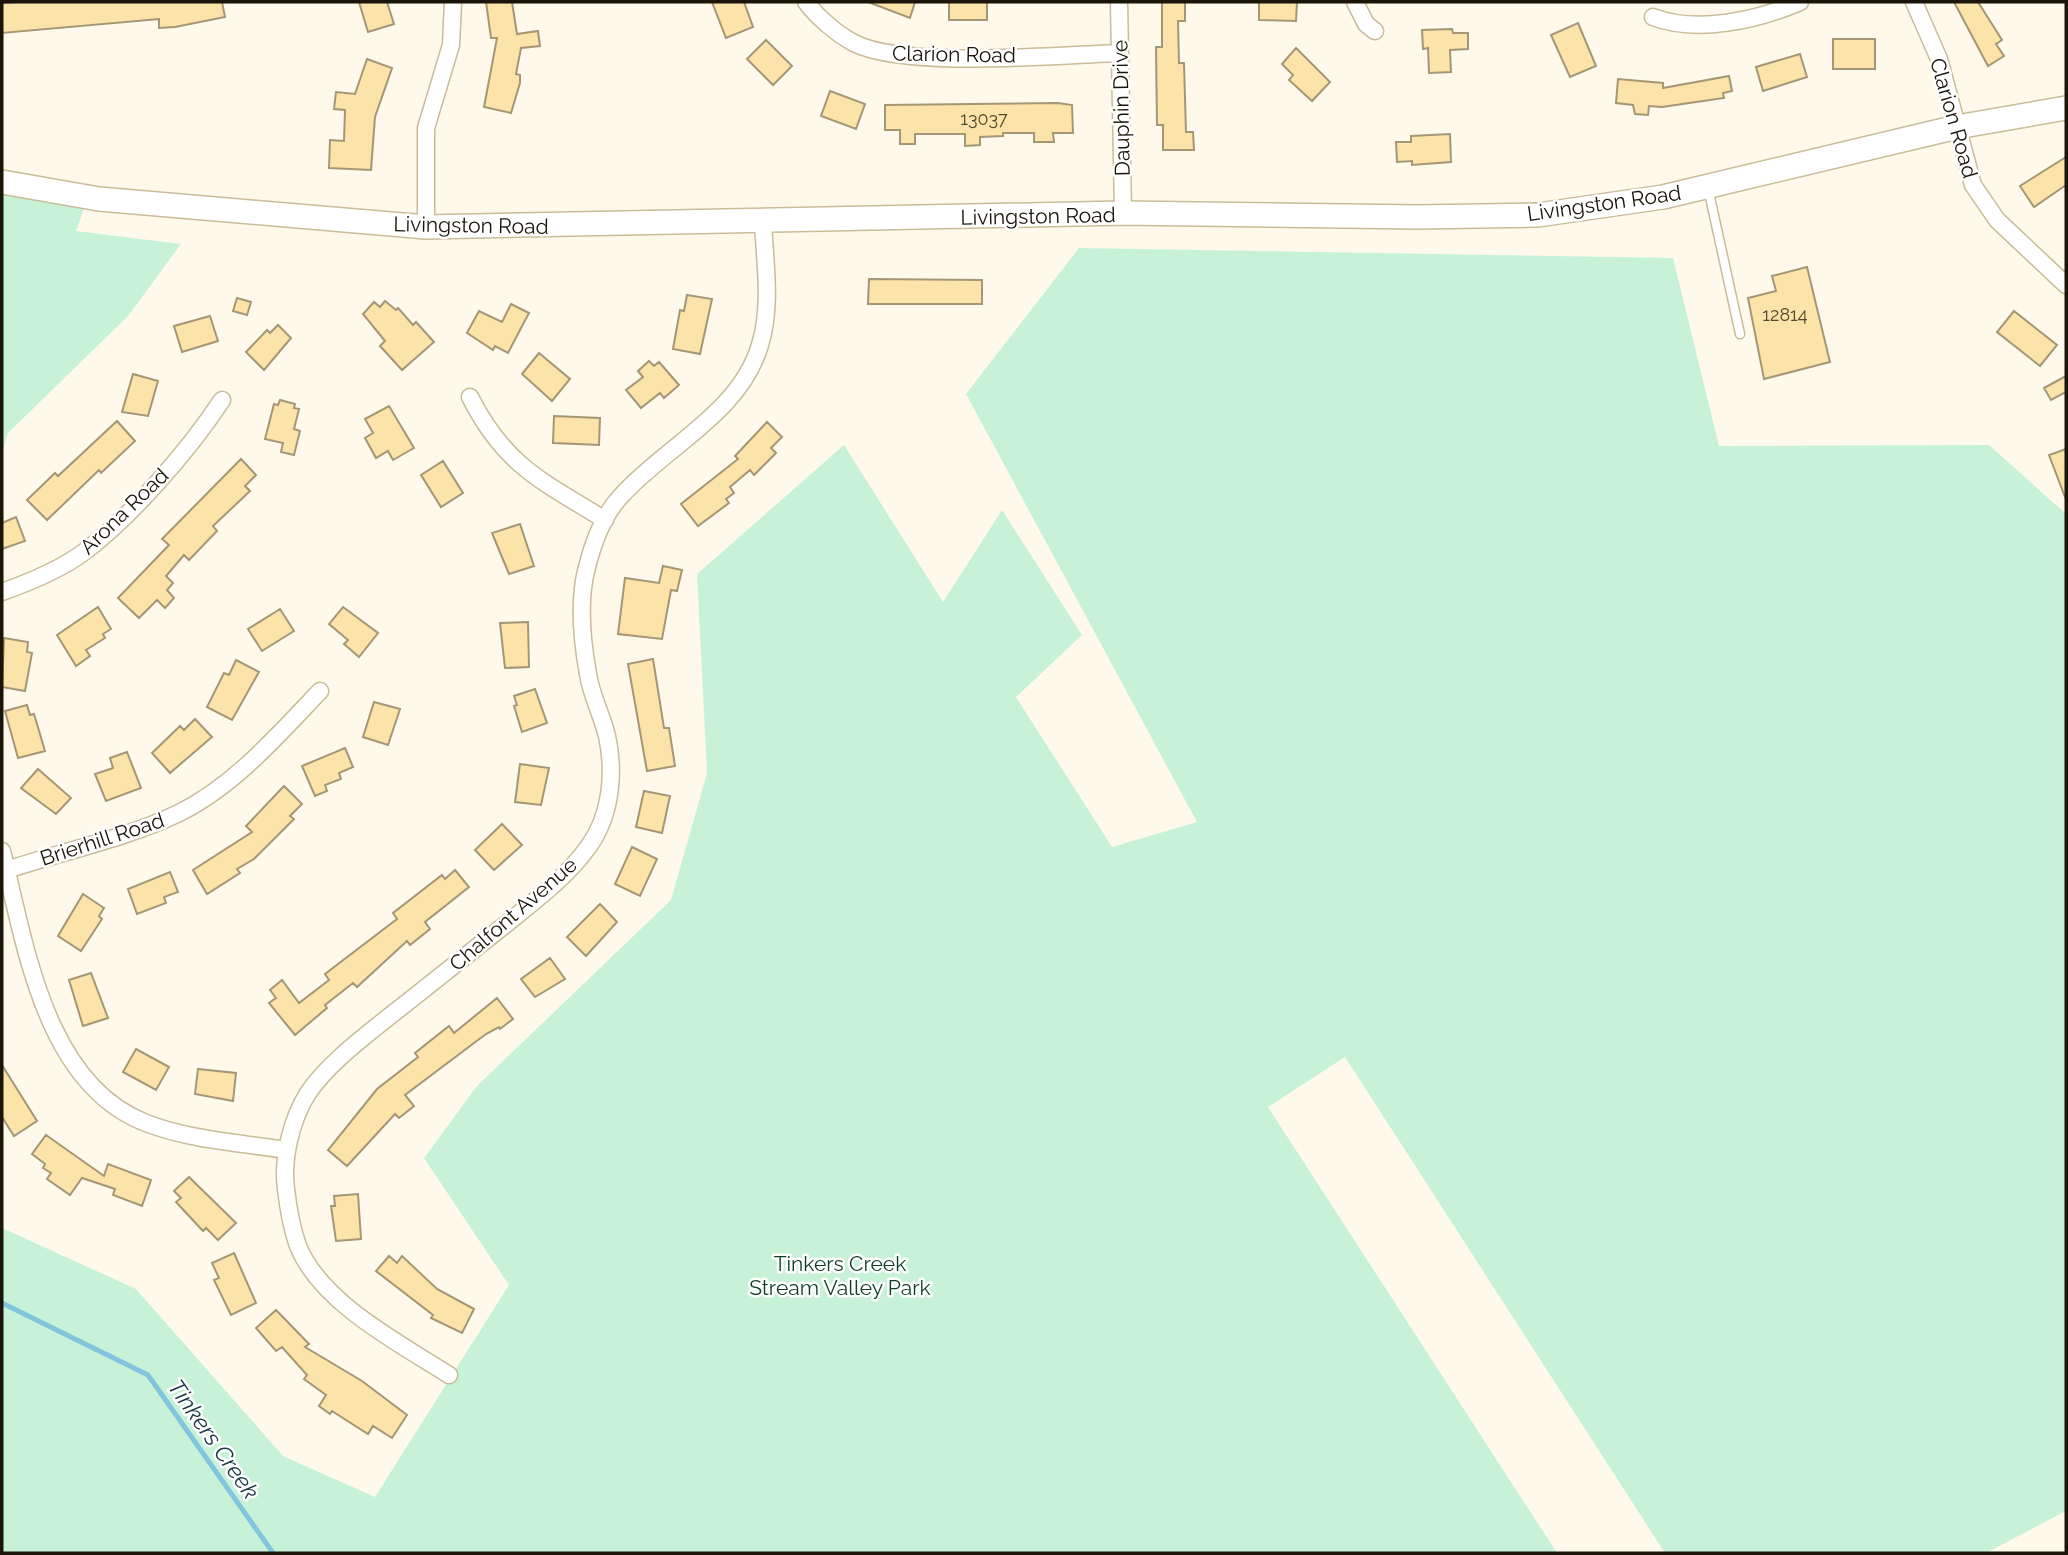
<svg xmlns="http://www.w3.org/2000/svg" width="2068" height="1555" font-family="Raleway,sans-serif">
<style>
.green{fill:#c7f2d8}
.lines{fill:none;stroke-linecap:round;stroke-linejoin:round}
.stream{stroke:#81c5de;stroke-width:5}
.building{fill:#fbe3aa;stroke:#a59775;stroke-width:2}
.lane-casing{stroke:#cabc99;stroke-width:11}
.street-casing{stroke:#cabc99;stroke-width:19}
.secondary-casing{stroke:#cabc99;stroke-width:26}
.lane{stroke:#fff;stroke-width:8}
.street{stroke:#fff;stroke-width:16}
.secondary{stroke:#fff;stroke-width:23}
.labels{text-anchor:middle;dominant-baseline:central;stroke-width:5;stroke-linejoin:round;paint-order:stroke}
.number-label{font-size:18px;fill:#524830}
.street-label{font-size:21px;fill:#1a1508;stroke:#fff}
.park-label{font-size:21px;fill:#0f3e27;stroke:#fff}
.water-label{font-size:23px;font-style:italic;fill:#163742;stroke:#fff}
</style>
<rect width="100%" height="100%" fill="#fff9eb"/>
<path class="green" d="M 2,191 L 86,203 L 76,231 L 181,244 L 128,316 L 8,433 L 2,452 Z
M 1079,248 L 1673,258 L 1719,446 L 1989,445 L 2066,514 L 2066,1511 L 1986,1553 L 1665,1553 L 1345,1057 L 1268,1107 L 1557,1553 L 2,1553 L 2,1228 L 136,1289 L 283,1456 L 375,1497 L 509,1285 L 424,1158 L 477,1086 L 671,900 L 707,773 L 697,574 L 844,445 L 943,602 L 1002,510 L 1082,635 L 1016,697 L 1112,847 L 1197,822 L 966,394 Z"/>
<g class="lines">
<path class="stream" d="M 2,1303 L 148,1375 L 273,1553"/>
</g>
<path class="building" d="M 19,2 L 222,2 L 225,17 L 175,27 L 159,28 L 159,19 L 2,33 L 2,3 Z
M 359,2 L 387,2 L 394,24 L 368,32 Z
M 486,2 L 512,2 L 517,34 L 538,31 L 540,46 L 521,48 L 516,74 L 520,75 L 520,83 L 511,113 L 484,107 L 497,38 L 491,38 Z
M 712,2 L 744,2 L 753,27 L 726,38 Z
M 868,2 L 915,2 L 910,18 Z
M 949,2 L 987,2 L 987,20 L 949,20 Z
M 1162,2 L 1185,2 L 1185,21 L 1178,21 L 1179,63 L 1184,63 L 1186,132 L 1193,132 L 1194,150 L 1163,150 L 1163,125 L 1157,125 L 1156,47 L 1162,47 Z
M 1259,2 L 1297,2 L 1296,21 L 1259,20 Z
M 1954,2 L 1978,2 L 2002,40 L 1996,44 L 2004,56 L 1988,66 Z
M 1578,23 L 1596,66 L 1570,77 L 1551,35 Z
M 1452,29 L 1453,33 L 1468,33 L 1468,49 L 1450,50 L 1451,72 L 1429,73 L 1428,48 L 1423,49 L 1422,30 Z
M 1833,39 L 1875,39 L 1875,69 L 1833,69 Z
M 766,40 L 792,66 L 773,85 L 747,59 Z
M 1296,48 L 1330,82 L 1312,101 L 1289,80 L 1293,75 L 1282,64 Z
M 1800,54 L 1807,77 L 1763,91 L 1756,67 Z
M 367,59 L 392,68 L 375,117 L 371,170 L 329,168 L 330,140 L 344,141 L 345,110 L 334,109 L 336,92 L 355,94 Z
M 1729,76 L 1732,91 L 1723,93 L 1724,98 L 1662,107 L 1649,106 L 1648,115 L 1635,114 L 1633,105 L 1616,103 L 1618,79 L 1663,83 L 1663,88 Z
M 830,91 L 865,104 L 856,129 L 821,116 Z
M 1058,103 L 1072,105 L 1073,133 L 1053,133 L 1054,142 L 1034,142 L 1034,133 L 1003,133 L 1003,136 L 980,137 L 980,145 L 965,146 L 965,134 L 915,134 L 915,144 L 900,144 L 900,130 L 885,130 L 885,105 Z
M 1450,134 L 1451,162 L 1412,165 L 1412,161 L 1397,162 L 1396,142 L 1411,142 L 1411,136 Z
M 2066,157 L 2066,185 L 2034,207 L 2020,186 Z
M 1807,267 L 1830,362 L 1764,379 L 1748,298 L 1776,291 L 1772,276 Z
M 869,279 L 982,280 L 982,304 L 868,304 Z
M 687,295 L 712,299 L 700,354 L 673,349 L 680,310 L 684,311 Z
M 237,298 L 251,302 L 247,315 L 233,311 Z
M 385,301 L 396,310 L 398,308 L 413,325 L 416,322 L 434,342 L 402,370 L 380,346 L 385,341 L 363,314 L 374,302 L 380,307 Z
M 511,304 L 529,313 L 508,353 L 495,346 L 493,350 L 467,333 L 479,311 L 502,322 Z
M 2014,311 L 2057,345 L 2040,366 L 1997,332 Z
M 210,316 L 218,341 L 182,352 L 174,326 Z
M 278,325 L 291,338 L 264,370 L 246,352 L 267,330 L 270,333 Z
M 539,353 L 570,379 L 552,401 L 522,374 Z
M 649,361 L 654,366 L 659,362 L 679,385 L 664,398 L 660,393 L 641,408 L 626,390 L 643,377 L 638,371 Z
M 133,374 L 158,381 L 148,416 L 122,412 Z
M 2066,376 L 2066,392 L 2051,400 L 2044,388 Z
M 280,400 L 295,404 L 294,408 L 299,409 L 294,429 L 300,431 L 294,455 L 281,452 L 283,443 L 265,439 L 274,404 L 278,405 Z
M 389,406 L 414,448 L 393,460 L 388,451 L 376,458 L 365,438 L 373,433 L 365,419 Z
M 554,416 L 600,418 L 599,445 L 553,443 Z
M 117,421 L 135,441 L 101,473 L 99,470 L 47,520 L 27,500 L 55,473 L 58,476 Z
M 767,422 L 782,437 L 771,448 L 776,453 L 754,475 L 750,470 L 730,487 L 734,493 L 726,499 L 729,503 L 698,526 L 681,504 L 738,459 L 735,456 Z
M 2066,449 L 2066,497 L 2065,497 L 2049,455 Z
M 241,459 L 256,475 L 245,486 L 250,491 L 213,526 L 217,531 L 189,560 L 184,555 L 166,576 L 173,583 L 167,590 L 174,598 L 165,608 L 157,600 L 139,618 L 118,598 L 169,545 L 162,539 Z
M 443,461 L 463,493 L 441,507 L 421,475 Z
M 16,517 L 25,541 L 2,549 L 2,523 Z
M 520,524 L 534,566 L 509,574 L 492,533 Z
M 663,566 L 682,570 L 677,591 L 671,590 L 662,639 L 618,634 L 625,578 L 659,583 Z
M 98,607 L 111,629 L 103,634 L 105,638 L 86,650 L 90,656 L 76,666 L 57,635 Z
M 343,607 L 378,633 L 359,657 L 344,644 L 348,640 L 329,624 Z
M 280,609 L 294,631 L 262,651 L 248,629 Z
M 528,622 L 529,667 L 505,668 L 500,623 Z
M 4,638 L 28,642 L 27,652 L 32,653 L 25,691 L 2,687 Z
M 653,659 L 664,728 L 669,728 L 675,766 L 647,771 L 628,664 Z
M 236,660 L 259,672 L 232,720 L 207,707 L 224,673 L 229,675 Z
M 535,689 L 547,723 L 522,732 L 514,706 L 517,705 L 514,696 Z
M 374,702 L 400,709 L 388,745 L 363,737 Z
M 27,705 L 30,715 L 34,714 L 45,751 L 18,758 L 5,711 Z
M 195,719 L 212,737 L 170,773 L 152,753 L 180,726 L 184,730 Z
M 345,748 L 353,767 L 339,773 L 341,779 L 325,785 L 327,791 L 315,796 L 302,766 Z
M 127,752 L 141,788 L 106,801 L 95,774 L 113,768 L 110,758 Z
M 520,764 L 549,768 L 541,805 L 515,802 Z
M 38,769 L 71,798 L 56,814 L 21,788 Z
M 284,786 L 302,804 L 290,816 L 294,819 L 254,859 L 237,869 L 240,873 L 207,894 L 193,870 L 252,832 L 246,826 Z
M 644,791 L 670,796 L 662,833 L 636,827 Z
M 502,824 L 522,845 L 494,870 L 475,850 Z
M 632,847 L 657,859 L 640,896 L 615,884 Z
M 455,870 L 469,887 L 425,922 L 430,929 L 410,945 L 407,941 L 357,987 L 353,983 L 325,1005 L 327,1008 L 295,1035 L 269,1003 L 276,998 L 270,990 L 282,980 L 299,1003 L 329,980 L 325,974 L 397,919 L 393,913 L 442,875 L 445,879 Z
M 170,872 L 178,892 L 164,897 L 166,903 L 137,914 L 128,889 Z
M 83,894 L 104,908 L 99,916 L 102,919 L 81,951 L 58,936 Z
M 600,904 L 617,922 L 586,956 L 567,937 Z
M 550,958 L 565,979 L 535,997 L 521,979 Z
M 91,973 L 108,1018 L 83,1026 L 69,980 Z
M 497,998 L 513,1019 L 500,1029 L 499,1027 L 486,1034 L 405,1095 L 414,1106 L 399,1118 L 395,1114 L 347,1166 L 328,1150 L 377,1089 L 418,1057 L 415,1053 L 449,1026 L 454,1033 Z
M 136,1049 L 169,1067 L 156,1090 L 123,1072 Z
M 2,1065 L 37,1121 L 14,1136 L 2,1117 Z
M 198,1069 L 236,1073 L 233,1101 L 195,1094 Z
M 46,1135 L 104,1176 L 108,1164 L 151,1180 L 142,1206 L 113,1195 L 115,1189 L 82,1178 L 70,1195 L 47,1179 L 51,1173 L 43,1168 L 45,1164 L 32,1154 Z
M 189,1177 L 236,1223 L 218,1240 L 206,1228 L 203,1231 L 176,1202 L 181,1198 L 174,1191 Z
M 358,1194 L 361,1239 L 336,1241 L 331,1206 L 335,1206 L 334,1196 Z
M 234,1253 L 256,1303 L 231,1315 L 214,1280 L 219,1278 L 212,1263 Z
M 389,1256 L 397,1263 L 402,1256 L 437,1289 L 474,1309 L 462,1333 L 431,1318 L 433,1315 L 376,1271 Z
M 276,1310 L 309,1344 L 305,1347 L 362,1381 L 407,1415 L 392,1438 L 373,1426 L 368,1434 L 332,1411 L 330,1414 L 319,1406 L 326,1395 L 304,1379 L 307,1375 L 282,1347 L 276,1351 L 256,1328 Z"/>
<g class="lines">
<defs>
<path id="lane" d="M 1708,188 L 1740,334"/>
<path id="street" d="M 806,2 C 818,18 837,34 854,43 C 905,69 1058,55 1119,53
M 1119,2 L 1123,213
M 1355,2 L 1366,24 L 1375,31
M 1914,2 L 1939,59 L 1973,185 L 1997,220 L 2066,285
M 1653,17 C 1697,34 1758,20 1800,2
M 426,227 L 426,128 L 451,45 L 453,2
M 470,397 C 505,466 542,481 605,520
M 2,592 C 30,582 60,570 84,552 C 132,516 189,450 222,400
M 2,851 C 25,942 44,1084 146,1123 C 190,1140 240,1143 287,1150
M 7,870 C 63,851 125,839 179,813 C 234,786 278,735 320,691
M 449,1375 C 399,1343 321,1303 298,1246 C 292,1229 288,1207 286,1189 C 282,1159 291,1120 308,1093 C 327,1065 360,1040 386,1019 C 426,988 465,956 505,925 C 534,901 567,877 589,846 C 611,815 615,773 607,736 C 602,715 591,695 588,674 C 582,641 578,600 587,567 C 593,543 604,514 621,496 C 666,446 740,413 760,345 C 772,306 765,263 763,223"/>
<path id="secondary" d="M 2,182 L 99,199 L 426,227 L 1123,213 L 1418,217 L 1538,215 L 1663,197 L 1957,127 L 2066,108"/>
</defs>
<use href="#lane" class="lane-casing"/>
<use href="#street" class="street-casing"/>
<use href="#secondary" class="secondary-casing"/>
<use href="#lane" class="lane"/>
<use href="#street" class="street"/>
<use href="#secondary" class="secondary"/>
</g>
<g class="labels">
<g class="number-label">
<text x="984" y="118">13037</text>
<text x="1785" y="314">12814</text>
</g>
<g class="street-label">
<text transform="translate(954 54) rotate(1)">Clarion Road</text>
<text transform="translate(1121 108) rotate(-91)">Dauphin Drive</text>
<text transform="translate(1954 118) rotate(74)">Clarion Road</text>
<text transform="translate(1604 203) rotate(-8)">Livingston Road</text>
<text transform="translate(1038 216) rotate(-1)">Livingston Road</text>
<text transform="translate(471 225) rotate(1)">Livingston Road</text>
<text transform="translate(124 511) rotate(-44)">Arona Road</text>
<text transform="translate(102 839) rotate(-18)">Brierhill Road</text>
<text transform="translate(513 914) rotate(-41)">Chalfont Avenue</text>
</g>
<g class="park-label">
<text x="840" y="1263">Tinkers Creek<tspan x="840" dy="24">Stream Valley Park</tspan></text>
</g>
<g class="water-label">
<text transform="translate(214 1439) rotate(55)">Tinkers Creek</text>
</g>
</g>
<rect width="2068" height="1555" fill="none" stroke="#1a1508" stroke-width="7"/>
</svg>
